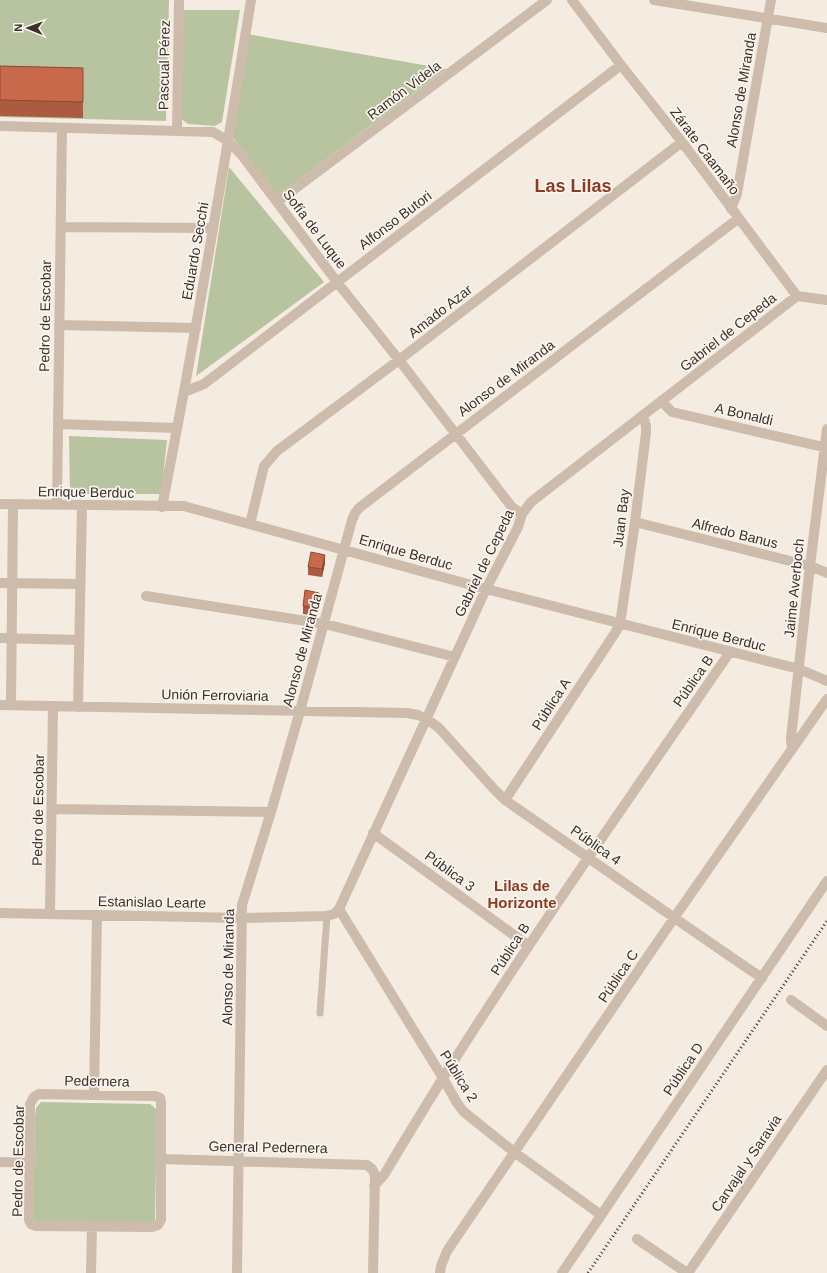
<svg xmlns="http://www.w3.org/2000/svg" width="827" height="1273" font-family="Arial,sans-serif">
<style>
.green{fill:#b8c4a0}
.lines{fill:none;stroke-linecap:round;stroke-linejoin:round}
.service{stroke:#cdbbac;stroke-width:7}
.minor{stroke:#cdbbac;stroke-width:10}
.rail{stroke:#3b302b;stroke-width:3;stroke-dasharray:1 3;stroke-linecap:butt}
.wall{fill:#ac5a40}
.shaded-wall{fill:#8c4a34}
.building{fill:#c8694b;stroke:#8c4a34}
.labels{text-anchor:middle;dominant-baseline:central;stroke-width:3.5;stroke-linejoin:round;paint-order:stroke}
.street-label{font-size:14px;fill:#3b302b;stroke:#fbf5ee}
.neighbourhood-label{font-size:15px;font-weight:bold;fill:#8c3b22;stroke:#fbf5ee}
.district-label{font-size:18px;font-weight:bold;fill:#8c3b22;stroke:#fbf5ee}
</style>
<rect width="100%" height="100%" fill="#f4ebe1"/>
<path class="green" d="M 0,0 L 169,0 L 166,121 L 0,117 Z
M 181,10 L 240,10 L 222,122 L 215,126 L 188,124 L 179,117 Z
M 247,34 L 446,69 L 277,196 L 231,135 Z
M 229,167 L 324,282 L 196,376 Z
M 69,436 L 167,440 L 161,494 L 70,494 Z
M 41,1102 L 150,1104 L 156,1109 L 157,1115 L 155,1219 L 152,1225 L 36,1222 L 33,1216 L 35,1116 L 36,1108 Z"/>
<g class="lines">
<path class="service" d="M 320,1013 L 327,916"/>
<path class="minor" d="M 572,0 L 621,65 L 682,142 L 797,296 L 827,300
M 654,0 L 827,28
M 0,126 L 213,132 L 228,141 L 241,154 L 337,282 L 399,360 L 508,502 L 512,507 L 522,514
M 177,131 L 179,0
M 277,202 L 547,0
M 731,209 L 737,194 L 771,0
M 61,227 L 212,228
M 59,325 L 196,328
M 184,392 L 204,384 L 621,65
M 661,401 L 672,412 L 827,448
M 58,424 L 177,428
M 0,504 L 184,506 L 191,508 L 486,589 L 799,669 L 827,681
M 57,505 L 62,128
M 162,507 C 195,338 224,169 251,0
M 635,522 L 810,566 L 827,573
M 250,524 L 264,466 L 277,451 L 399,360 L 682,142
M 0,583 L 80,584
M 146,596 L 325,624 L 455,657
M 0,638 L 79,640
M 0,705 L 407,713 L 418,715 L 427,719 L 439,728 L 493,788 L 505,800 C 591,859 676,920 762,978
M 11,705 L 13,504
M 78,707 L 82,506
M 792,749 L 791,738 L 810,566 L 827,429
M 505,800 L 615,633 L 620,624 L 635,522 L 646,433 L 646,426 L 643,415
M 52,809 L 271,812
M 373,833 L 529,946
M 339,909 L 443,1078 L 457,1103 L 464,1112 L 514,1152 L 601,1215
M 0,913 L 242,918 L 327,916 L 334,914 L 339,909 L 486,589 L 518,527 L 522,514 L 531,502 L 797,296
M 50,914 L 53,706
M 791,1000 L 827,1026
M 39,1094 L 155,1096 L 160,1098 L 161,1102 L 161,1220 L 158,1225 L 152,1227 L 36,1226 L 31,1224 L 29,1220 L 30,1104 L 34,1097 Z
M 94,1095 L 97,915
M 161,1159 L 367,1165 L 372,1169 L 375,1175 L 373,1273
M 0,1162 L 30,1163
M 374,1186 L 384,1175 C 403,1143 423,1110 443,1078 C 534,933 633,793 730,652
M 637,1239 L 687,1273
M 91,1273 L 92,1227
M 237,1273 L 242,905 L 271,812 L 300,711 L 352,520 L 355,513 L 359,508 L 739,218
M 440,1273 L 441,1266 L 447,1251 L 674,918 L 827,699
M 562,1273 L 827,881
M 688,1273 L 827,1070"/>
<path class="rail" d="M 588,1273 L 827,921"/>
</g>
<path class="wall" d="M 0,66 L 83,68 L 83,118 L 0,116 Z
M 325,563 L 322,577 L 308,575 L 308,567 Z
M 319,601 L 317,616 L 303,614 L 303,606 Z"/>
<path class="shaded-wall" d="M 325,555 L 325,563 L 322,577 L 322,569 Z
M 319,593 L 319,601 L 317,616 L 317,608 Z"/>
<path class="building" d="M 0,66 L 83,68 L 83,102 L 0,100 Z
M 311,552 L 325,555 L 322,569 L 308,567 Z
M 305,590 L 319,593 L 317,608 L 303,606 Z"/>
<g class="labels">
<g class="street-label">
<text transform="translate(164 65) rotate(-89)">Pascual Pérez</text>
<text transform="translate(404 90) rotate(-37)">Ramón Videla</text>
<text transform="translate(741 90) rotate(-80)">Alonso de Miranda</text>
<text transform="translate(705 151) rotate(53)">Zárate Caamaño</text>
<text transform="translate(395 220) rotate(-37)">Alfonso Butori</text>
<text transform="translate(315 229) rotate(53)">Sofía de Luque</text>
<text transform="translate(195 251) rotate(-80)">Eduardo Secchi</text>
<text transform="translate(440 311) rotate(-38)">Amado Azar</text>
<text transform="translate(45 316) rotate(-89)">Pedro de Escobar</text>
<text transform="translate(728 332) rotate(-38)">Gabriel de Cepeda</text>
<text transform="translate(506 378) rotate(-37)">Alonso de Miranda</text>
<text transform="translate(744 414) rotate(13)">A Bonaldi</text>
<text transform="translate(86 492) rotate(1)">Enrique Berduc</text>
<text transform="translate(621 518) rotate(-83)">Juan Bay</text>
<text transform="translate(735 533) rotate(14)">Alfredo Banus</text>
<text transform="translate(406 552) rotate(16)">Enrique Berduc</text>
<text transform="translate(484 563) rotate(-64)">Gabriel de Cepeda</text>
<text transform="translate(794 588) rotate(-84)">Jaime Averboch</text>
<text transform="translate(719 635) rotate(14)">Enrique Berduc</text>
<text transform="translate(302 650) rotate(-75)">Alonso de Miranda</text>
<text transform="translate(693 681) rotate(-55)">Pública B</text>
<text transform="translate(215 695) rotate(1)">Unión Ferroviaria</text>
<text transform="translate(551 704) rotate(-57)">Pública A</text>
<text transform="translate(38 810) rotate(-89)">Pedro de Escobar</text>
<text transform="translate(596 845) rotate(35)">Pública 4</text>
<text transform="translate(450 871) rotate(36)">Pública 3</text>
<text transform="translate(152 902) rotate(1)">Estanislao Learte</text>
<text transform="translate(510 949) rotate(-57)">Pública B</text>
<text transform="translate(228 967) rotate(-89)">Alonso de Miranda</text>
<text transform="translate(618 976) rotate(-56)">Pública C</text>
<text transform="translate(683 1069) rotate(-56)">Pública D</text>
<text transform="translate(459 1076) rotate(58)">Pública 2</text>
<text transform="translate(97 1081) rotate(1)">Pedernera</text>
<text transform="translate(268 1147) rotate(1)">General Pedernera</text>
<text transform="translate(18 1161) rotate(-89)">Pedro de Escobar</text>
<text transform="translate(746 1163) rotate(-56)">Carvajal y Saravia</text>
</g>
<g class="neighbourhood-label">
<text x="522" y="885">Lilas de<tspan x="522" dy="17">Horizonte</tspan></text>
</g>
<g class="district-label">
<text x="573" y="186">Las Lilas</text>
</g>
</g>
<g transform="translate(28 28) rotate(271)" stroke="#fbf5ee" stroke-width="3" paint-order="stroke">
<path d="M0-3L7 15L0 10L-7 15Z" fill="#3b302b"/>
<text y="-6" font-size="11" font-weight="bold" text-anchor="middle" fill="#3b302b">N</text>
</g>
</svg>
